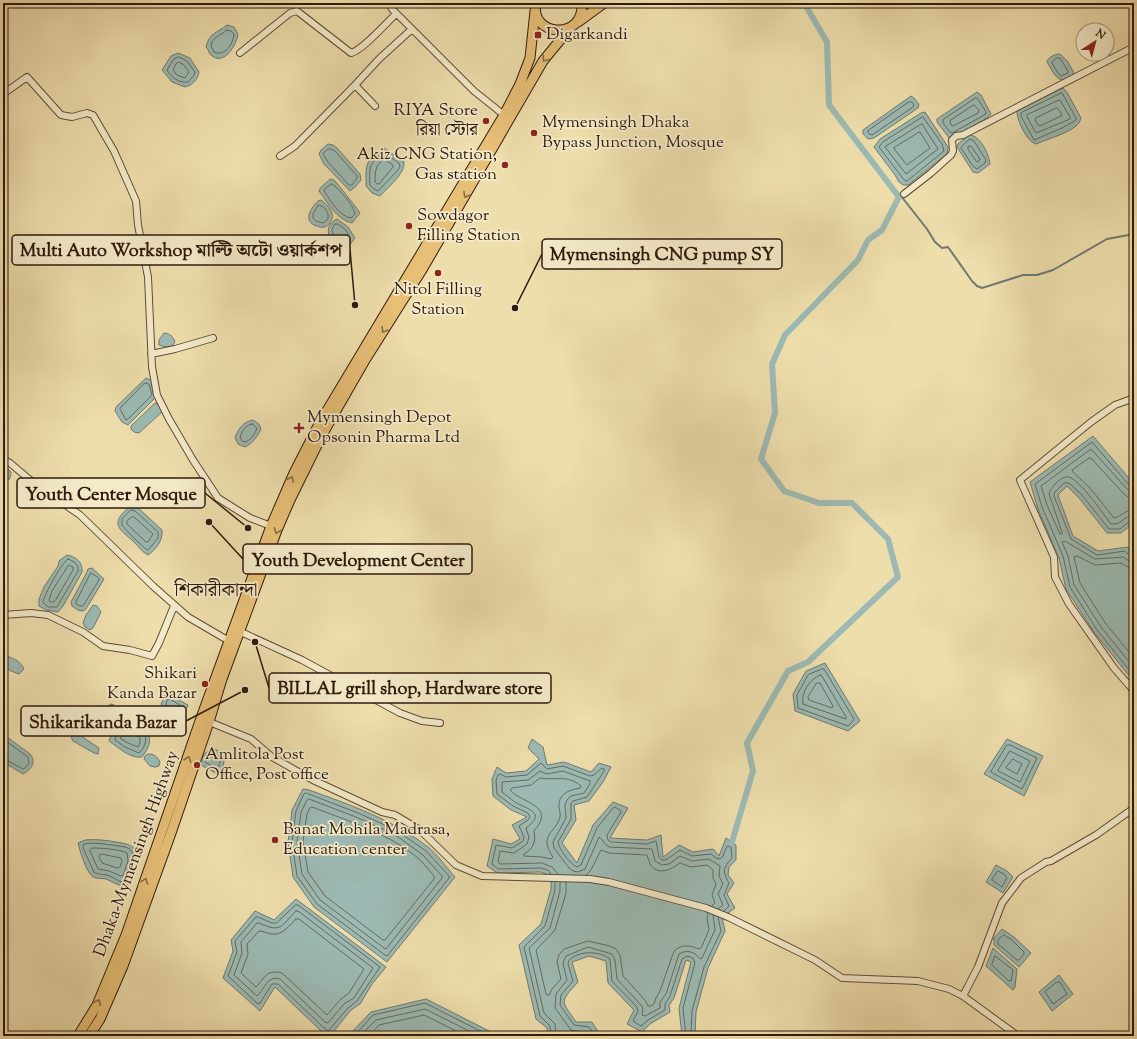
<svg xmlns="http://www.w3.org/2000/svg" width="1137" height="1039" font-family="'Sorts Mill Goudy','Noto Serif Bengali',serif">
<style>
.water{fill:#9cbab3;stroke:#707a71}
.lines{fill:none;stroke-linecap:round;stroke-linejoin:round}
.shore{stroke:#656a60;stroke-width:1}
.stream{stroke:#707a71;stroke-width:2}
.canal{stroke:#9cbab3;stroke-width:6}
.minor-casing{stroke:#5e4b36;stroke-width:8}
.highway-casing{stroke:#2e1a0e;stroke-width:11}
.minor{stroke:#f4eac9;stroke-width:6}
.highway{stroke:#e7bf76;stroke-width:9}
.oneway{stroke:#8a6c42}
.poi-dot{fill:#8f2418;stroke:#f4eac9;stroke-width:1.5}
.labels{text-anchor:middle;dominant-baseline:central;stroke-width:3.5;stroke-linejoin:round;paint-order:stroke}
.poi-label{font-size:17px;fill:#2e1a0e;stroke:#f4eac9;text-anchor:start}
.street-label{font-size:17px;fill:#2e1a0e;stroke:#f4eac9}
.quarter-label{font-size:19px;fill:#2e1a0e;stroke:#f4eac9}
.leader{fill:none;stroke:#2e1a0e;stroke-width:1.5}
.callout-dot{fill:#2e1a0e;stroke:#f4eac9;stroke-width:1.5}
.callout{fill:#f4eac9;stroke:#2e1a0e;stroke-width:1.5}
.callout-label{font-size:18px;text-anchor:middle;font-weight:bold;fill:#2e1a0e}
</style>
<rect width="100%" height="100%" fill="#eedeac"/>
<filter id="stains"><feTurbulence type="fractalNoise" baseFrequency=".005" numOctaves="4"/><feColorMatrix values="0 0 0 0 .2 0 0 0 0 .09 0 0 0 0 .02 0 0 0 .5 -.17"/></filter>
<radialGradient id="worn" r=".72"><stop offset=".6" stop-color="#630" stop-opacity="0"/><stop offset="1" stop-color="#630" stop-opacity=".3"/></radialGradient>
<path class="water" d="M 227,25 L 234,27 L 238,34 C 237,44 224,67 211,55 C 209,53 208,49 206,47 C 209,33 217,33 227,25 Z
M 178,53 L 190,58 L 199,72 C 198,79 193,85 185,87 L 172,82 L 162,70 L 171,56 Z
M 1060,54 L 1068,62 L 1074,73 C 1059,89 1054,73 1047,62 C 1048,57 1055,54 1060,54 Z
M 1063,88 L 1067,92 L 1081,118 C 1080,121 1079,124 1076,126 C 1066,134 1048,139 1036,144 C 1027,142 1016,119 1017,110 Z
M 977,92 L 981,95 L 991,114 L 987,118 L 950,139 L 937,122 L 937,119 Z
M 911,96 L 914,98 L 919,104 L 918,108 L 874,138 L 869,139 C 865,137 862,134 863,130 Z
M 925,112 L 948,147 L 947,154 L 943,157 L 908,185 L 903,185 L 899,182 L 895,175 L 874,147 L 880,139 L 921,113 Z
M 969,135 C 980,135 989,154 990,164 L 978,173 L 973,172 L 957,147 L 958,144 Z
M 328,144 L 333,145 L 337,148 L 360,174 L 361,180 L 356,186 L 350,191 L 324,164 L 319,154 L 321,150 Z
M 384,148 L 404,162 C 405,174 388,187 380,196 L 372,193 L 366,186 C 366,164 364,162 384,148 Z
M 330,179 L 334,180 L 336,182 L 358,210 L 360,213 L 352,223 C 337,220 327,202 319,191 C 321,185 326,184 330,179 Z
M 321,200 C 329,206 337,215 329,224 C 327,226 326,227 324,227 C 321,228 317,226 314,225 C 303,219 312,207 318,201 Z
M 337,219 L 348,227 L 355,238 L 348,247 C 332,247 319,228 337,219 Z
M 164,333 C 170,334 173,336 175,342 L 172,346 L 165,347 L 159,345 L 159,340 Z
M 146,378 L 152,381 L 157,394 L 153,400 L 128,425 L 122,422 L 115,411 L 116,407 Z
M 155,403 L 158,404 L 163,411 L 139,433 L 134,432 L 131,429 L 131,426 Z
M 253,420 L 259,424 L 261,429 C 257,437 253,443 245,447 L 238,444 L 235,437 C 239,428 243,422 253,420 Z
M 1093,436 L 1134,484 L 1134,523 L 1121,533 L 1107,533 L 1079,498 L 1067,486 L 1058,495 L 1073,536 L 1098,551 L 1128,547 L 1134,555 L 1134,682 L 1094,632 L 1066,589 L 1059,558 L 1038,509 L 1030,482 Z
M 3,464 L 11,472 C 11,478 9,481 3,483 Z
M 132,505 L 137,507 L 162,530 C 163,541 156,549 148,555 C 142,552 139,547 134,542 C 125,533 110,526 123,513 C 126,510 128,507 132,505 Z
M 67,555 C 76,557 83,562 82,572 L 63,606 L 58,612 L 46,610 L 39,606 L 39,599 L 44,587 L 58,566 L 59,561 Z
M 92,568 L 104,579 L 86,609 L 83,611 L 78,610 L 72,606 L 71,602 L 87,572 L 88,569 Z
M 93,605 L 97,606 L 101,612 L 93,628 L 90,630 L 85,627 L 83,623 L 86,615 Z
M 3,655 C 11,657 21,661 24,669 L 19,674 C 13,672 8,670 3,666 Z
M 825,663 L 860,721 L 848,731 L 795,711 L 793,694 L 806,671 Z
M 166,693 L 188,705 L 181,721 C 171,720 166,713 161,704 Z
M 111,704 L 114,705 L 148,733 C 152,742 148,749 142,757 C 130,759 118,747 109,741 L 113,730 L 95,716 L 100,710 Z
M 3,734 L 30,754 C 37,762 31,770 23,774 L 3,762 Z
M 74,734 L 78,734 L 99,748 L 98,754 L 94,753 L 73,741 L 71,737 Z
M 532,739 L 543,747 L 547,765 L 564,762 L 591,772 L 599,763 L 611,767 L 603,782 L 589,801 L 574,805 L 576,820 L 562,843 L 577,863 L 593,825 L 613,802 L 628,808 L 610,838 L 647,840 L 661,835 L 663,857 L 679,845 L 693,852 L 713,849 L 719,856 L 726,838 L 736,845 L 736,860 L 729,867 L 728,875 L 734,883 L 727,894 L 735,908 L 722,917 L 725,931 L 708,968 L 696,1012 L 695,1036 L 682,1036 L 679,1008 L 691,962 L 686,960 L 674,998 L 669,1005 L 670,1012 L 650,1024 L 642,1032 L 627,1024 L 634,1010 L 608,983 L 606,961 L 589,956 L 572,962 L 578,982 C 559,1003 561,1000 576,1022 L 592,1022 L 601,1036 L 547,1036 L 547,1028 L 536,1019 L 519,945 L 541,924 L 551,889 L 551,879 L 546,874 L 540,872 L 497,873 L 487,866 L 493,839 L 511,844 L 520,839 L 512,825 L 527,817 L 511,810 L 493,796 L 492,779 L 497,767 L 506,773 L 526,771 L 539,759 L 528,748 Z
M 1007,739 L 1043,756 L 1024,796 L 984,774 Z
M 213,749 L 217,750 L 223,755 C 225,762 224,770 216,773 L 201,765 C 200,757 206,751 213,749 Z
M 148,754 C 154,754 157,756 160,762 L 159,766 L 155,767 L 150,766 L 144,759 L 145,756 Z
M 303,789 L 309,790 C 351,805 393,820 428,847 C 438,855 446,867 455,877 L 387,962 L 314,907 L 293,877 L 288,842 L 292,810 Z
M 85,840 C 95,839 105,840 116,842 C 130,844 141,847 137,865 C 135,872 131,883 126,887 C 119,886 113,882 106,879 C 102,878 97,879 93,877 C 86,872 80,851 78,843 Z
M 996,865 L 1007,871 L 1013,877 L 1003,893 L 986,882 Z
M 296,899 L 386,967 L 372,984 L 360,1004 L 351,1010 L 330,1036 L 327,1036 L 320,1030 L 275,987 L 260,1011 L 223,978 L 233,951 L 231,940 L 255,911 L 274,920 Z
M 1002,929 L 1014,937 L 1031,953 L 1019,967 L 994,945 L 994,938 Z
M 993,948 L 1017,969 L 1015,987 L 1013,990 L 986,966 Z
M 1059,975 L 1073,994 L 1052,1011 L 1039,992 Z
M 426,999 L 499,1036 L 348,1036 L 371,1012 Z"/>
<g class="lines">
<path class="shore" d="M 227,30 L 231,31 L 234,34 C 233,44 225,57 214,52 L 211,46 C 212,37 220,36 227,30 Z
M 179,57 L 187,61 L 195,72 L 194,75 L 188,82 C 178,83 171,77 167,70 L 173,60 Z
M 1057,58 L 1060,58 L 1068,71 L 1068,73 L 1061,76 L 1058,73 L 1052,63 Z
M 179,62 L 184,65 L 189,72 L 185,78 L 177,75 L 173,70 L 176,64 Z
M 1062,93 L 1076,118 L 1076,120 L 1062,128 L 1034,140 L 1021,116 L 1021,113 Z
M 976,98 L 978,99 L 986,112 L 986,114 L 952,133 L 950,132 L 943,123 L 943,120 Z
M 1060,100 L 1070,117 L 1070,119 L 1036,133 L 1027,117 L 1027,115 Z
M 909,102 L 912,102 L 914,105 L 913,107 L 872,135 L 869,134 L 868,131 Z
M 974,105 L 979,110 L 978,113 L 953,126 L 951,125 L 950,121 Z
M 1057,108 L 1062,114 L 1061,116 L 1040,126 L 1038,125 L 1035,120 L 1036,118 Z
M 923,117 L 942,144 L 944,151 L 907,181 L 905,181 L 879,147 L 883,142 Z
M 922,124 L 938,149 L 906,174 L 885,147 Z
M 920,132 L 930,148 L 907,165 L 895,150 L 894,148 Z
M 970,139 L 974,141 L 986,160 L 985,163 L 977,169 L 973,166 L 961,148 Z
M 971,146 L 980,159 L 978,162 L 976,161 L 968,149 L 968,147 Z
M 328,149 L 331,149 L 335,151 L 357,176 L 357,178 L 352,185 L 349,185 L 328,162 L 323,154 Z
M 384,153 L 399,163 L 400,166 L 398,170 L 378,191 L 374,189 L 370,185 C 369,169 369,161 384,153 Z
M 384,159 L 393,165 L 393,167 L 379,184 L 377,184 L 375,182 C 375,172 375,165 384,159 Z
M 332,184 C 340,190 353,204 355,214 L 351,218 C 339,216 331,201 324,191 L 325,189 Z
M 319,205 C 326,207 329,213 328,219 L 323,223 L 316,221 L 313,218 L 313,214 Z
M 335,224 L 338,224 L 346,230 L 350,238 L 346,243 L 334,237 L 332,230 Z
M 145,383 L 149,384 L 152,395 L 128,419 L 126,420 L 120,409 Z
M 252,424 L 257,428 C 255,434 251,440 245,442 L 242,441 L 240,437 C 242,431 245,425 252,424 Z
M 1134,486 L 1129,485 L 1092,442 L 1035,484 L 1042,507 L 1063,556 L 1070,587 L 1097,630 L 1134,676
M 1134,491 L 1130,491 L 1126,488 L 1091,449 L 1041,486 L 1047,505 L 1060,534 L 1062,534 L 1062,532 L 1049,494 C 1050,489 1053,487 1056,483 C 1060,480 1064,476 1069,477 C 1081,481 1103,514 1111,524 C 1123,525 1123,516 1134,515
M 1134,497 L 1128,497 L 1123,493 L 1091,458 L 1089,458 L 1072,470 L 1073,472 L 1090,488 L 1114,518 C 1121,517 1125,510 1134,509
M 131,510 L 135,511 L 158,532 L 158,538 L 148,550 C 144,549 126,530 122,525 L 122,519 Z
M 132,517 L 134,517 L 153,534 L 148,542 L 146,542 L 127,524 L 127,521 Z
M 1134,520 L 1130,521 L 1120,529 L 1109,529 L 1082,495 L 1069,483 L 1064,483 L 1054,493 L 1054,496 L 1071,539 L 1097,555 L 1125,551 L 1130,556 L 1134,557
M 68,559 C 74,561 79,565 78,571 L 57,607 L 48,607 L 43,602 C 44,595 62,562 68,559 Z
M 1134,562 L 1129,561 L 1123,557 L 1095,559 L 1065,541 L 1062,542 L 1068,556 L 1074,585 L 1101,627 L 1134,668
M 69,565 L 73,567 L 73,570 L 55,601 L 53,602 L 50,602 L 49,600 L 52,591 Z
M 1134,568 L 1128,567 L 1121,563 L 1095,565 L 1077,556 L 1074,557 L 1080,583 L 1106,624 L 1134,658
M 91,573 L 99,578 L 99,580 L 83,606 L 80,606 L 76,604 L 76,602 Z
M 822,669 L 824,669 L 854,719 L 853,721 L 848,726 L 798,708 L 797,695 L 808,675 Z
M 820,675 L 822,676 L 846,717 L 846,719 L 803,704 C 801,692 809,680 820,675 Z
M 817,683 L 820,683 L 833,706 L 832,708 L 809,700 L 808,697 Z
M 170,699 L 183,707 L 179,716 L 170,711 L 166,705 L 167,700 Z
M 111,709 L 113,709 L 145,735 C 147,742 144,748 139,753 L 125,747 L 115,740 L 117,732 L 117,728 L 102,716 L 103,714 Z
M 123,725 L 125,725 L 140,738 L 140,743 L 138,747 L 128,743 L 121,739 Z
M 3,739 L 28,757 L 29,763 L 25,768 L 23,769 L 6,760 L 3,759
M 1007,745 L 1010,745 L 1037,758 L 1022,789 L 991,772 Z
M 1010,751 L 1030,761 L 1020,782 L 998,771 Z
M 213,753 L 219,757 C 221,761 220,766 216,769 L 205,762 L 210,755 Z
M 1013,759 L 1022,764 L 1017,774 L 1006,768 Z
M 540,778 C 555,781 567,774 581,786 L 580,788 C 569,790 558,794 559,807 C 559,810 561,814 560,817 C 555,834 538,835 553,857 L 551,859 L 542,857 L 524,856 L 524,854 C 534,848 536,841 534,831 C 557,805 521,803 510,790 L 512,788 L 531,785 Z
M 306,793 L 358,813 L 396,830 L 426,851 L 449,876 L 449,878 L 387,956 L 385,955 L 317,904 L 297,876 L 292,842 L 296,811 L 304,794 Z
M 309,799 L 356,817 L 394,834 L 423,855 L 442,876 L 442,878 L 386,949 L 384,948 L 320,900 L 302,874 L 297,842 L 301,812 L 307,800 Z
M 312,807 C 346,820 393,835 420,860 C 425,865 430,871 434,876 L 434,879 L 385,940 L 383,940 L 325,896 L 308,872 L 303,842 L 307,814 L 310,808 Z
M 84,844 C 93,842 103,844 112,845 C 116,846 121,846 125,847 C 141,851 129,872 126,882 C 119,883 114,877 107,875 C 102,874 98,875 94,872 L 83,848 Z
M 92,848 C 101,848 119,849 127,853 L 128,861 L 123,876 L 121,876 L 109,871 L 98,869 L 90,851 Z
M 101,854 L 121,858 L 122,861 L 120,867 L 117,868 L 102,863 L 99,857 Z
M 998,871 L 1004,874 L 1007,878 L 1002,887 L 992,880 Z
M 551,874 L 548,870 L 541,868 L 498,869 L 492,864 L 496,845 L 512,848 L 523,841 L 524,837 L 519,826 L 528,820 L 530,817 L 528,813 L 513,806 L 497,794 L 496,780 L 498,775 L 500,774 L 506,777 L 527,775 L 541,763 L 547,769 L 563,766 L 590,776 L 594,775 L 602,768 L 604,769 L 604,771 L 587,797 L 573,801 L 571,803 L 571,819 L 558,842 C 559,849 570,864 577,867 L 581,865 L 597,828 L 613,808 L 615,807 L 620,810 L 621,812 L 607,835 L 608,840 L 611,842 L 647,844 L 656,841 L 659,857 L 662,860 L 666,860 L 680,850 L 692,856 L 711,854 L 716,858 L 720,859 L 723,856 L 727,846 L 731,847 L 732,858 C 723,868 722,871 729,883 L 724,895 L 729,906 L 724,911
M 558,874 L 552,867 L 542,863 L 500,864 L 498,862 L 500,851 L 514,853 L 527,844 L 529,837 L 526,828 C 547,812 528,810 515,802 C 511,799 506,795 502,792 L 502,782 L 528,780 L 540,771 L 547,774 L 563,771 L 590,781 L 590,784 L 584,793 L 571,796 L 567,800 L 565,805 L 566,818 L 553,842 L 554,848 L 569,868 L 573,871 L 578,872 L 585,869 L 599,837 C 603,839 604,845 609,847 L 652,849 L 655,861 L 662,865 L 669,864 L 680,856 L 692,861 L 709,859 L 720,866 L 719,876 L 723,884 L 718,894 L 723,905 L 718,909
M 586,875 L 591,870 L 601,850 L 609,853 L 647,855 C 648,858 649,861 650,864 C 659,877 671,869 680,863 L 691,867 L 707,865 L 713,870 L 713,878 L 716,884 L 712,895 L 715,903 L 712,906
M 566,882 L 566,893 L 555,930 L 536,950 L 546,994 L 547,995 L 549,995 L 552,989 L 561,979 L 557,962 L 559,955 L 564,949 L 588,941 L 610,946 L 616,949 L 620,955 L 623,976 L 645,1000 L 648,1006 L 651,1006 L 654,1004 L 656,998 L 660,991 L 674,951 C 682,944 689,945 699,949 L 701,948 L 709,930 L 707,919 L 708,913
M 296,905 L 298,905 L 380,967 L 357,1001 L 348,1008 L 328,1031 L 322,1026 L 278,984 L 272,984 L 260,1003 L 258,1004 L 228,976 L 237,952 L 235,941 L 256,917 L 258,917 L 272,923 L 276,923 Z
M 296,911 L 298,911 L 373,968 L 354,998 L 344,1004 L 328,1023 L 325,1022 L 280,979 C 267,975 265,989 257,996 L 234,975 L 242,953 L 241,942 L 257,923 L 259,923 C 282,933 280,927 296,911 Z
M 296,919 L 299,919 L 364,969 L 349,993 L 341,999 L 327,1015 L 282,973 C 266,969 265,978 256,987 L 241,973 L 248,954 L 247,944 L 259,931 C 263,931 267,933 271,934 C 282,936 289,926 296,919 Z
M 1004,935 L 1012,940 L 1024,952 L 1024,954 L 1019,960 L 1017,960 L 998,944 L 998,940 L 1002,936 Z
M 995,956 L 1013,970 L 1011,981 L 1009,981 L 992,965 Z
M 1057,982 L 1060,982 L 1067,994 L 1053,1004 L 1045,992 Z
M 354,1036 L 373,1015 L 425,1003 L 490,1036
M 360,1036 L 376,1020 L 425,1009 L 479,1036
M 369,1036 L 379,1025 L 424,1015 L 466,1036
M 551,1036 L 550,1026 L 540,1016 L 524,947 L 545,926 L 555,890 L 555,882
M 556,1036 L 555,1024 L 544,1013 L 529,948 L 550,928 L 560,891 L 560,882
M 590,1036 L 587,1032 L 576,1031 L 571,1030 L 555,1008 L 556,994 L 567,980 L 563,963 L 566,956 L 588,947 L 612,954 L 615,960 L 617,979 L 640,1004 L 643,1008 L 642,1015 L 645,1016 L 660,1008 L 660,1002 L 666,994 L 679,954 C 687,949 695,952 700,959 L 702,958 L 715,930 L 713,915
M 596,1036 L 589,1027 L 574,1025 L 560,1005 L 561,995 L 573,981 L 568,964 L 569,960 C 579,951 598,950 610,959 L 612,981 L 637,1007 L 638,1011 L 633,1021 L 641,1026 L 648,1020 L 665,1010 L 665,1004 L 670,996 L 682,959 L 687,956 L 693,958 L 695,963 L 683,1008 L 686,1036
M 691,1036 L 692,1011 L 704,967 L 721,931 L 718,917"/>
<path class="stream" d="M 899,197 L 901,196 L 927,229 L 935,242 L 942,248 L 948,247 L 972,281 L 977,286 L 982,288 L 1023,275 L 1037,275 L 1053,270 L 1107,239 L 1134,234"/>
<path class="canal" d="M 732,842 L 753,771 L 747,743 L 788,671 L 808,662 L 898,577 L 888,539 L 852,503 L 819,503 L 784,491 L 761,459 L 775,413 L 772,364 L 785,335 L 858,260 L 868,240 L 882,230 L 899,197 L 829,105 L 827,42 L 804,3"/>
<defs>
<path id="minor" d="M 389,3 L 392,9 L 474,91 L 504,115
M 240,53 L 290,13 L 297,11 L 351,53 C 363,50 386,23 396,14
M 3,94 L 27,77 L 61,115 L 72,117 L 87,113 L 93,115 L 114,151 L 136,201 L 138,225 L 148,277 L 152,367 L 157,395 L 169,419 L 193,460 L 218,498 L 250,518 L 271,526
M 375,106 L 355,85 L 379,59 L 412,29
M 280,156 L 295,146 L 355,85
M 904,194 L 931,173 L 951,155 L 953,151 L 952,140 L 956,136 L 963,135 L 1134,47
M 151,354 L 175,349 L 213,338
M 1134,398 L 1115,405 L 1091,422 L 1020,480 L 1054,557 L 1055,577 L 1069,604 L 1114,668 L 1134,691
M 3,459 L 10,463 L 36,485 L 80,515 L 153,586 L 188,617 L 229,641
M 3,615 L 31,613 L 48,615 L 83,632 L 103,646 L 130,650 L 152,656 L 159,643 L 174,606
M 241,632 L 302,660 L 400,713 L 422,721 L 440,723
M 207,721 L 251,739 L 272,757 L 313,780 L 382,812 L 395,815 L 420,830 L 456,865 L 482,876 L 590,879 L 609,882 L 706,908 L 728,917 L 815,960 L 842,978 L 918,981 L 949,989 L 963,996 L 1018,1036
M 963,996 L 978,967 L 1002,903 L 1021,878 L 1046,862 L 1051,861 L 1096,835 L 1134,808"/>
<path id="highway" d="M 536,3 C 529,36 584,42 582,3
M 578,22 L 604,3
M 78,1036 L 97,1005 L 126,935 L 201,718 L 271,526 L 294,473 L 319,424 L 443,217 L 504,115 L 520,84 L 530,58 L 535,11
M 89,1036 L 100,1019 L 123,966 L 170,836 L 209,722 L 222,679 L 277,530 L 290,500 L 322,435 L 365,360 L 423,268 L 543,61 L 570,28"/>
</defs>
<use href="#minor" class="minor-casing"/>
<use href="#highway" class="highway-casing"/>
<use href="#minor" class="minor"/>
<use href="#highway" class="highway"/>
</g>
<defs><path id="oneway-chevron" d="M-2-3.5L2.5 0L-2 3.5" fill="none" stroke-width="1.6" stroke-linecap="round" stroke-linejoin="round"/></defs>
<g class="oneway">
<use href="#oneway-chevron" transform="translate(545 59) rotate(126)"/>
<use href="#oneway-chevron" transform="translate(466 195) rotate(120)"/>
<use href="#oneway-chevron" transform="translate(384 330) rotate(122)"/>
<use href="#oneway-chevron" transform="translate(291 479) rotate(-67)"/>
<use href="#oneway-chevron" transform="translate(277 531) rotate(111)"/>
<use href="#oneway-chevron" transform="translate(188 759) rotate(-71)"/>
<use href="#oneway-chevron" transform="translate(145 881) rotate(-70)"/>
<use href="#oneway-chevron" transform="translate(98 1002) rotate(-65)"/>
</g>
<g class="poi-dot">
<rect x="534" y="31" width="8" height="8" rx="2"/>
<circle cx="486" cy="121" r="4"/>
<circle cx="534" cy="133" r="4"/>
<circle cx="505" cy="165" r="4"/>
<circle cx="409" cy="226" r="4"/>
<circle cx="438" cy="273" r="4"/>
<path d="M297 422h4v4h4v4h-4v4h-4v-4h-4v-4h4z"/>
<circle cx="205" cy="684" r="4"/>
<circle cx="197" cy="765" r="4"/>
<circle cx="275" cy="840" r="4"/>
</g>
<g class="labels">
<g class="poi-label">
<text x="546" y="35">Digarkandi</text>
<text x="478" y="111" text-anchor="end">RIYA Store<tspan x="478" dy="20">রিয়া স্টোর</tspan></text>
<text x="542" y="123">Mymensingh Dhaka<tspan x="542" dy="20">Bypass Junction, Mosque</tspan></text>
<text x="497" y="155" text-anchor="end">Akiz CNG Station,<tspan x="497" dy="20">Gas station</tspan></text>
<text x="417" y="216">Sowdagor<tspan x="417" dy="20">Filling Station</tspan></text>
<text x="438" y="290" text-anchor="middle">Nitol Filling<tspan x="438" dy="20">Station</tspan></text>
<text x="307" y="418">Mymensingh Depot<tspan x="307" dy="20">Opsonin Pharma Ltd</tspan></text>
<text x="197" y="674" text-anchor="end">Shikari<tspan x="197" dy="20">Kanda Bazar</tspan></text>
<text x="205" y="755">Amlitola Post<tspan x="205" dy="20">Office, Post office</tspan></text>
<text x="283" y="830">Banat Mohila Madrasa,<tspan x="283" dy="20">Education center</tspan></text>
</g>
<g class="street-label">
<text transform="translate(137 854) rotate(-70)">Dhaka-Mymensingh Highway</text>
</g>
<g class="quarter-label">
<text x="216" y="591">শিকারীকান্দা</text>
</g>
</g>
<path class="leader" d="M355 305L350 250M515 308L542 254M248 528L205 493M209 522L243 559M255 642L269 688M245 690L186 721"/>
<g class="callout-dot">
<circle cx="355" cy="305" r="4"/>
<circle cx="515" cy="308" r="4"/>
<circle cx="248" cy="528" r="4"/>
<circle cx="209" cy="522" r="4"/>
<circle cx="255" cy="642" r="4"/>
<circle cx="245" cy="690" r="4"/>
</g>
<g class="callout">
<rect x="12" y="235" width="338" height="30" rx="4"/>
<rect x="542" y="239" width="240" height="30" rx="4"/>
<rect x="17" y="478" width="188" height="30" rx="4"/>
<rect x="243" y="544" width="229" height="30" rx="4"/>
<rect x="269" y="673" width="282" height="30" rx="4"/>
<rect x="21" y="706" width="165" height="30" rx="4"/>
</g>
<g class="callout-label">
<text x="181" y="256">Multi Auto Workshop মাল্টি অটো ওয়ার্কশপ</text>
<text x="662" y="260">Mymensingh CNG pump SY</text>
<text x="111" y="500">Youth Center Mosque</text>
<text x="358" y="566">Youth Development Center</text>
<text x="410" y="694">BILLAL grill shop, Hardware store</text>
<text x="103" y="728">Shikarikanda Bazar</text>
</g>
<rect width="1137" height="1039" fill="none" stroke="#eedeac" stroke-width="16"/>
<rect x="4" y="4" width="1129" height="1031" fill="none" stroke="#2e1a0e" stroke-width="2"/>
<rect x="8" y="8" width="1121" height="1023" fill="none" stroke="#2e1a0e"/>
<g transform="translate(1095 42) rotate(36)"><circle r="19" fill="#f4eac9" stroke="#a5977e"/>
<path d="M0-3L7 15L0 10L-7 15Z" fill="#8f2418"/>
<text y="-6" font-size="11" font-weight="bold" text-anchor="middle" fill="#2e1a0e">N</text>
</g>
<rect width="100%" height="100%" filter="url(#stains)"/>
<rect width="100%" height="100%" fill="url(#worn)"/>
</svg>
